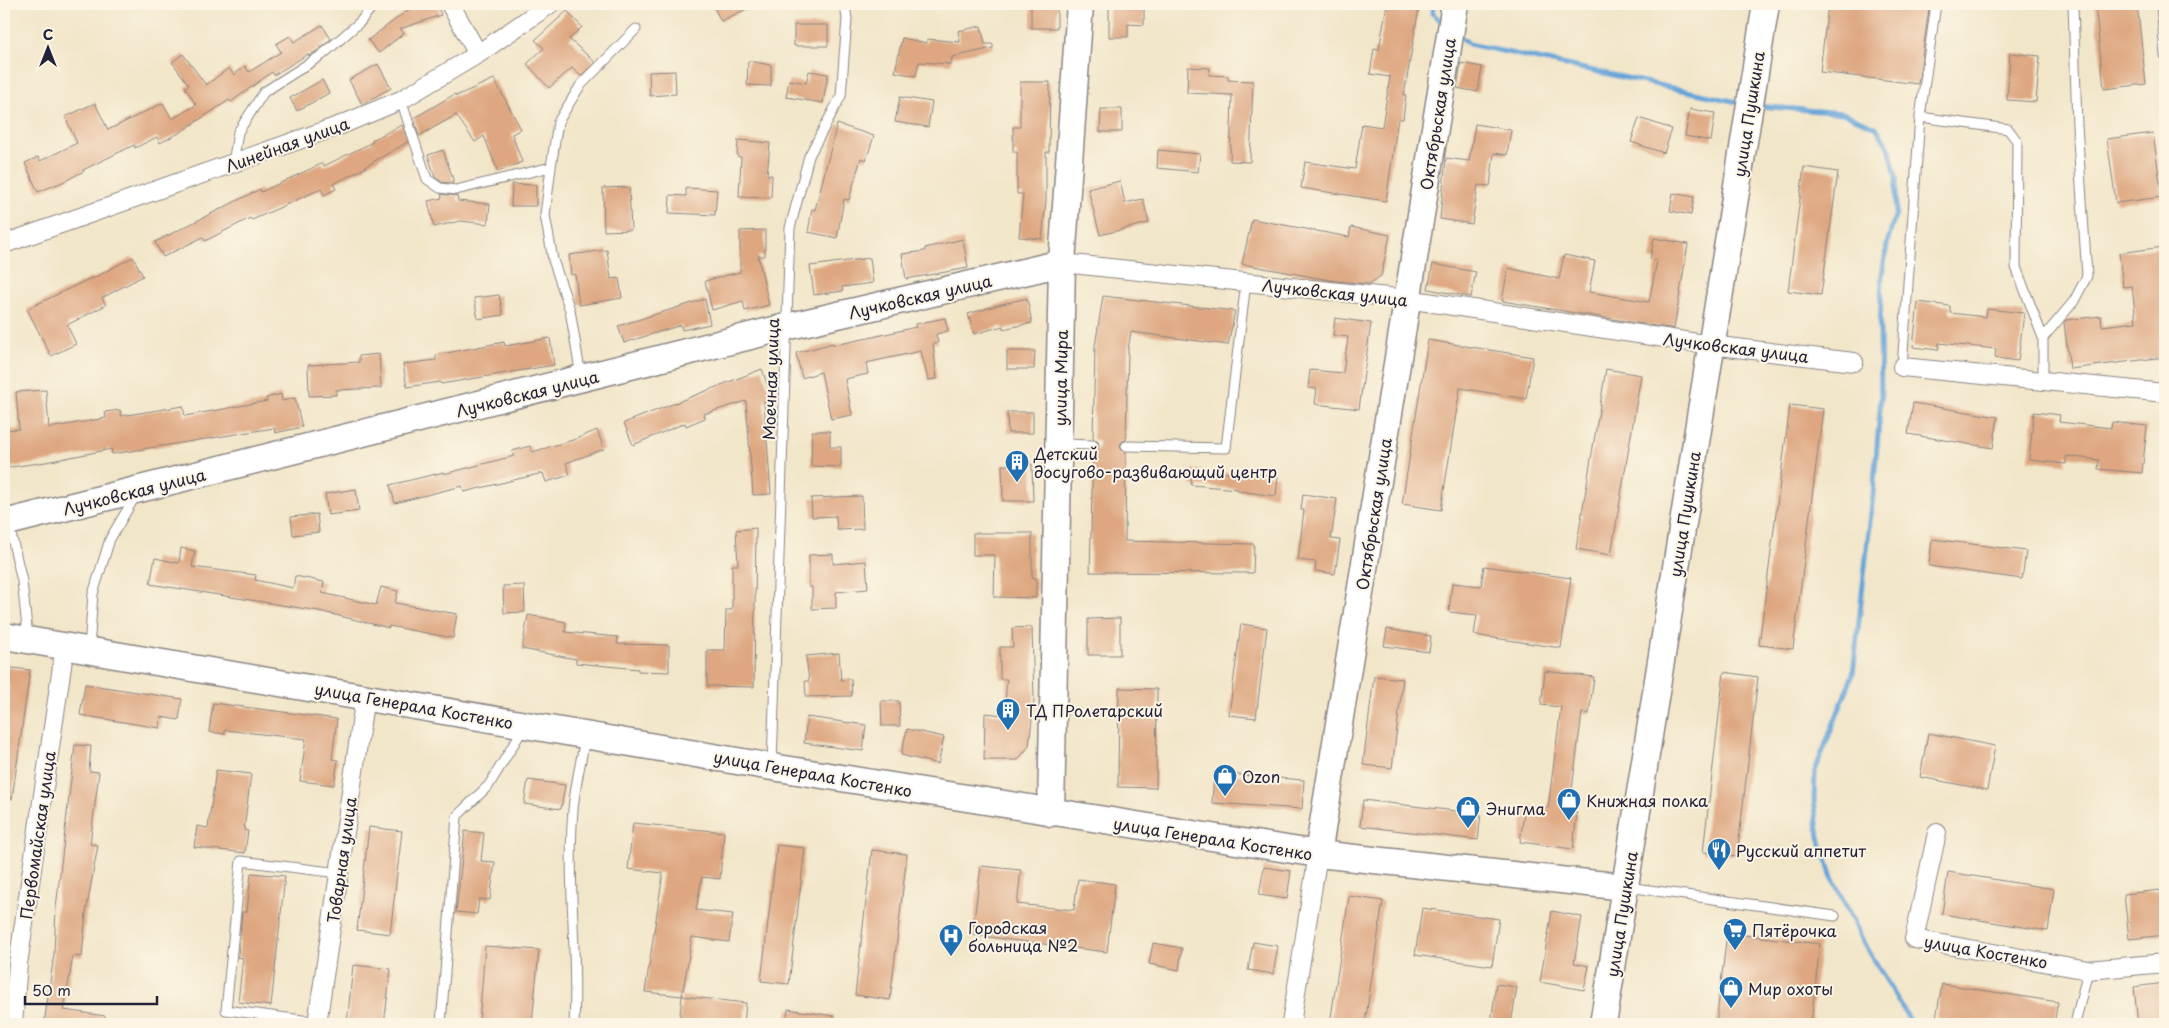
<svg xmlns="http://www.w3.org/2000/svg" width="2169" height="1028" font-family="'Playpen Sans',sans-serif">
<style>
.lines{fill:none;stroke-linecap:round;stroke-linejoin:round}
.stream{stroke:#66a4d8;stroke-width:5}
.building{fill:#dea781}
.lane-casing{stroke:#8a8482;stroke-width:11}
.street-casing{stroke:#8a8482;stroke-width:20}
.secondary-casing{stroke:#8a8482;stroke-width:29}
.lane{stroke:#fff;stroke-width:9}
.street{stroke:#fff;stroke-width:18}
.secondary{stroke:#fff;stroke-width:26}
.labels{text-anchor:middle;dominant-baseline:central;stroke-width:4;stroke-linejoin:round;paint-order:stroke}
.street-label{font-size:16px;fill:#22223b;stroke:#fcf5e5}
.poi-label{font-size:16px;fill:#22223b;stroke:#fcf5e5;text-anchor:start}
</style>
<rect width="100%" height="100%" fill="#fcf5e5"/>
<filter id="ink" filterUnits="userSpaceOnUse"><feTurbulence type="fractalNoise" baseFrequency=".02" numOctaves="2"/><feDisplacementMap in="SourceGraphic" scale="10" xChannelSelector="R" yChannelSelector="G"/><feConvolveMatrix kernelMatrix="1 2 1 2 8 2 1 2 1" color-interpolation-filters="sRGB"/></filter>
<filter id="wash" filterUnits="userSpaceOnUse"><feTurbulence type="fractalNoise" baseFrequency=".0096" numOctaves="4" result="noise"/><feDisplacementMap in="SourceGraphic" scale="20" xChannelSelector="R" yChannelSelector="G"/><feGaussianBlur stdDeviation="1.12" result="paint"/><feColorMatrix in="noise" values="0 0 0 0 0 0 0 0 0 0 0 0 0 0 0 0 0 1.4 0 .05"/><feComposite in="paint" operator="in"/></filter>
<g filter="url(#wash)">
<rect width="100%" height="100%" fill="#f2e6c9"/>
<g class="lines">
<path class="stream" d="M 1434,4 L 1432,13 L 1443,23
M 1458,34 L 1469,44 L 1742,103
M 1758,106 L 1843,113 L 1876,127 L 1890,150 L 1896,177 L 1896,213 L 1888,240 L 1882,275 L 1880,328 L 1881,397 L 1873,495 L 1853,674 L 1815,771 L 1814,800 L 1819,837 L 1831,875 L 1863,941 L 1912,1024"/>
</g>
<g id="blocks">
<path class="building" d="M 416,4 L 437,4 L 441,15 L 400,29 L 404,33 L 379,53 L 368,40 Z
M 712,4 L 757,4 L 721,21 Z
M 1031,4 L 1057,4 L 1057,28 L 1031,28 Z
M 1387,4 L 1419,8 L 1404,95 L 1406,95 L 1403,119 L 1398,119 L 1386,201 L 1301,188 L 1305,162 L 1355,169 L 1362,124 L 1382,127 L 1390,77 L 1370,74 L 1374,49 L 1379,50 Z
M 1828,4 L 1885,4 L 1929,9 L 1918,84 L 1820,72 Z
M 2095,4 L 2137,4 L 2146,84 L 2104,89 Z
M 1109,6 L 1144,6 L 1144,25 L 1128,24 L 1128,37 L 1109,37 Z
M 567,11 L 582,27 L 569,39 L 595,62 L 581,76 L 572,68 L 549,88 L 527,64 L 544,48 L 535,40 Z
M 322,25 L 331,39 L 318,50 L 309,56 L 308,54 L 274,75 L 272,72 L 231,102 L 229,100 L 179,133 L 160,143 L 157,137 L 135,148 L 134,145 L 83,170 L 84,171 L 65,181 L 38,192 L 25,163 L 38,157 L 40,161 L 77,143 L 65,117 L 95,103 L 108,130 L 163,103 L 172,119 L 196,105 L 185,87 L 189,85 L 172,62 L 183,54 L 206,85 L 229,68 L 234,75 L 245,66 L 249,72 L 281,52 L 276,44 L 290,36 L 294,42 Z
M 794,25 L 828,25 L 828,46 L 794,46 Z
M 981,26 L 985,44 L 993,44 L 993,48 L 952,57 L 951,64 L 919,62 L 916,76 L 895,72 L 902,38 L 927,43 L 927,39 L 960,42 L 958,31 Z
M 2010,53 L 2040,56 L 2036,102 L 2007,100 Z
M 748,61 L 771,65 L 771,86 L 747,85 Z
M 1461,63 L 1482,67 L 1478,92 L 1457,88 Z
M 378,64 L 391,88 L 362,104 L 349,80 Z
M 1188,67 L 1210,68 L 1209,75 L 1228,76 L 1228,80 L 1253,81 L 1250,162 L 1230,161 L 1232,95 L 1187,93 Z
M 675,71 L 676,94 L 650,96 L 649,72 Z
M 809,71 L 828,74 L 823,103 L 786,97 L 789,80 L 806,83 Z
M 494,79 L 521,129 L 512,134 L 522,162 L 498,172 L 484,136 L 475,142 L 456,115 L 419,136 L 414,118 L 455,94 L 456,96 Z
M 322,80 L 329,93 L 297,111 L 290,98 Z
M 1020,82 L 1050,82 L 1049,152 L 1046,152 L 1046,201 L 1042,239 L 1019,237 L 1023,194 L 1017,194 L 1017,152 L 1013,152 L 1013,127 L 1020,127 Z
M 900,97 L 932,102 L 928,127 L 895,122 Z
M 1101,109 L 1122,109 L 1122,132 L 1100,132 Z
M 1690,109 L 1715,113 L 1711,141 L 1685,136 Z
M 1639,118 L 1672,129 L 1664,153 L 1631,142 Z
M 837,124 L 874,136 L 866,160 L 861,158 L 849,200 L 844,199 L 837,238 L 808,232 L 812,209 L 815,210 Z
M 1475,124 L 1511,130 L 1507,155 L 1494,153 L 1490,186 L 1478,185 L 1472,224 L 1440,219 L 1446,158 L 1469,161 Z
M 402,125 L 408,142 L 366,166 L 365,168 L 333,184 L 336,189 L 324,195 L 321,189 L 252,220 L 250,218 L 205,241 L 203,237 L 163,257 L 155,242 L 260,189 L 261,192 L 323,163 L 324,166 L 373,142 L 372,140 Z
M 2153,133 L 2162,197 L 2116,203 L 2107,139 Z
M 738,140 L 770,143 L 767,175 L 772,175 L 771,198 L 739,197 L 741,157 L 737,156 Z
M 443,150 L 453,179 L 453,183 L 442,182 L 435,177 L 428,155 Z
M 1158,150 L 1200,154 L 1198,172 L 1157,168 Z
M 1804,167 L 1838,172 L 1821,295 L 1788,291 Z
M 1120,181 L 1125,203 L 1143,199 L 1149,223 L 1100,235 L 1088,189 Z
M 512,184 L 536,185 L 536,206 L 511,206 Z
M 629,187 L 631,230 L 604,231 L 603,188 Z
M 686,188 L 717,190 L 715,215 L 669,213 L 670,195 L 686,196 Z
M 1673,193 L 1694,197 L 1691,215 L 1670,211 Z
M 441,194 L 457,196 L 458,201 L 490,204 L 488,224 L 460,221 L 434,227 L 428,201 L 442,198 Z
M 1252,219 L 1349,237 L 1351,227 L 1390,235 L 1381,276 L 1369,284 L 1335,281 L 1242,264 Z
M 765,230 L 765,256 L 758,256 L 769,305 L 745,311 L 743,301 L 712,310 L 705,281 L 740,272 L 740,231 Z
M 1654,238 L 1688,244 L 1674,329 L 1502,301 L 1508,268 L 1559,279 L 1564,255 L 1595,261 L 1589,292 L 1649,302 L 1657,261 L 1650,259 Z
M 963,239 L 968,268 L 906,279 L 902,254 L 925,251 L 925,248 Z
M 2163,247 L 2165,266 L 2165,357 L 2070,369 L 2064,323 L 2066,320 L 2101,316 L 2102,326 L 2136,322 L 2132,286 L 2123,287 L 2119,253 Z
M 607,250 L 611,279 L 619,278 L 622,298 L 579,305 L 575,274 L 571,275 L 569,255 Z
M 133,257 L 143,276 L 102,298 L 106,305 L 67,325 L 76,344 L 51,356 L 27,309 L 91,278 L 92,279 Z
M 870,258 L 873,283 L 842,287 L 843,291 L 814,295 L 810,266 Z
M 1433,264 L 1476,272 L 1471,297 L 1428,289 Z
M 499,295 L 503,315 L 478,319 L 474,298 Z
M 1103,296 L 1235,311 L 1228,345 L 1131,332 L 1128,349 L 1126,440 L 1123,441 L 1120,445 L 1121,449 L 1126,452 L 1125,541 L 1254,544 L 1253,573 L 1090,572 L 1093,451 L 1098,449 L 1099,445 L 1097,440 L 1093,439 L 1095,346 Z
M 1027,298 L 1032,323 L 1003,329 L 1003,326 L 974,334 L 968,314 L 998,305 Z
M 705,299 L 710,324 L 682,330 L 681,325 L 624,343 L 618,326 Z
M 1918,302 L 1950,306 L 1950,313 L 1986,317 L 1987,309 L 2024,313 L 2018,361 L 1995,358 L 1996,349 L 1939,343 L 1938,350 L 1913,347 Z
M 945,318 L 948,331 L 936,334 L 938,343 L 933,344 L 937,379 L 928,380 L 921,351 L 866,363 L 868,374 L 845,379 L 852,415 L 831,419 L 821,372 L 802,378 L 796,353 L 833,343 L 834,345 L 873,337 L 916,327 L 915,324 Z
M 1335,318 L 1371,323 L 1359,409 L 1315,404 L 1317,389 L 1308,388 L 1310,370 L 1343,373 L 1348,337 L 1333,335 Z
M 550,338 L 554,365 L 441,384 L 440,382 L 407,387 L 403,364 L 436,360 L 436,355 L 504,342 L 505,346 Z
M 1428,340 L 1533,357 L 1526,399 L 1460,388 L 1441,510 L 1402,504 Z
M 1007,351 L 1035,351 L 1034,369 L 1007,369 Z
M 379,354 L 381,388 L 336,390 L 336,395 L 309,396 L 308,365 L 359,362 L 359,356 Z
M 762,369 L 772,399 L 764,402 L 771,494 L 753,495 L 746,401 L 704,414 L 705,418 L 686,426 L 685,423 L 633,445 L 624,423 Z
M 1606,369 L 1641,375 L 1611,555 L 1576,549 Z
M 46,390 L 49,428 L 106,418 L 105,412 L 120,410 L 121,416 L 183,406 L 185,416 L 267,401 L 266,398 L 281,394 L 282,401 L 295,398 L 302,427 L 275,433 L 274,428 L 112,454 L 111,449 L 46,462 L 4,468 L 4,430 L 19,429 L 16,392 Z
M 1913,403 L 1998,417 L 1993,448 L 1908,434 Z
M 1790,405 L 1823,409 L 1793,649 L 1759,645 Z
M 1007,412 L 1033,412 L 1033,433 L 1008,433 Z
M 2034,412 L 2060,415 L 2059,422 L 2111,428 L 2112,422 L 2147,426 L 2142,473 L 2098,469 L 2099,460 L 2066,456 L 2066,464 L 2029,460 Z
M 597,430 L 604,449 L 566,463 L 570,475 L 546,482 L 543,473 L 464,492 L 462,486 L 395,503 L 390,485 L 444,472 L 444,474 L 514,456 L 512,451 L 530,446 L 532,452 L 573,440 Z
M 812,431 L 830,431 L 830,447 L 841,447 L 841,467 L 811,466 Z
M 1032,464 L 1033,501 L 1003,501 L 1002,465 Z
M 1192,470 L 1240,474 L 1240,472 L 1278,476 L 1276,496 L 1238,491 L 1238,489 L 1191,485 Z
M 356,489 L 359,511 L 328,515 L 325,494 Z
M 1303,494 L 1337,499 L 1331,539 L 1340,540 L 1335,574 L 1315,571 L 1316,562 L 1298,560 L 1304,510 L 1301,510 Z
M 862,496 L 863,529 L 837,530 L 836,516 L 812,517 L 811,498 Z
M 317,514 L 319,532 L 293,535 L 291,517 Z
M 756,528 L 754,687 L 707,686 L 707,650 L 725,650 L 726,610 L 732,610 L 732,565 L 738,565 L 736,530 Z
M 973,533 L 1032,533 L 1032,577 L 1036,578 L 1036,598 L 994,597 L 995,555 L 973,555 Z
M 1932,539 L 2026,551 L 2022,579 L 1929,566 Z
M 181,548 L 195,551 L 192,567 L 256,575 L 255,580 L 293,588 L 295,576 L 324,582 L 322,593 L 376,605 L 381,587 L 398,591 L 395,603 L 457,614 L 453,638 L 389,626 L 389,628 L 319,611 L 150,584 L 155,558 L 179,563 Z
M 833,554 L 833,564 L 866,561 L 868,589 L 836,592 L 836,608 L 812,609 L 812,587 L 809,587 L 809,555 Z
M 1484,566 L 1571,578 L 1561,648 L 1474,635 L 1477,615 L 1449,612 L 1452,583 L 1481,586 Z
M 524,585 L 525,612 L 504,613 L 503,586 Z
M 528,615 L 566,622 L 565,632 L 618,637 L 617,644 L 669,645 L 669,672 L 638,671 L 638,669 L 576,663 L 576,659 L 522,649 Z
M 1120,618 L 1120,655 L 1088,655 L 1088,619 Z
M 1241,624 L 1267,628 L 1256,718 L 1229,715 Z
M 1032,627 L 1034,701 L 1029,746 L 1018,760 L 984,760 L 985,713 L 1004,715 L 1007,679 L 1000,679 L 1000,647 L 1013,647 L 1012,628 Z
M 1387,629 L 1431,636 L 1429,652 L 1384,646 Z
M 839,653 L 841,680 L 851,679 L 852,696 L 806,697 L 805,681 L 809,681 L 806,656 Z
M 4,667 L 30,670 L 12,799 L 4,799 L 4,712 L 9,686 L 4,686 Z
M 1545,671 L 1594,677 L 1589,714 L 1582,713 L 1569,812 L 1577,813 L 1573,849 L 1520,842 L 1525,806 L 1548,808 L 1561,707 L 1541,705 Z
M 1724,672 L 1758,677 L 1737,856 L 1703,852 Z
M 1374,676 L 1403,679 L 1392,768 L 1363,765 Z
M 85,684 L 182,699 L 179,720 L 161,717 L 160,728 L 80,715 Z
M 1119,688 L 1157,689 L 1156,788 L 1118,787 Z
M 881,701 L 899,701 L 900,726 L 882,726 Z
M 213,703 L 337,719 L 332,759 L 338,760 L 334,785 L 300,781 L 306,739 L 225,730 L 225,734 L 209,732 Z
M 807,717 L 866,725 L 863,751 L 804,743 Z
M 907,729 L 944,737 L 938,764 L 901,755 Z
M 1928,733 L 1995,746 L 1987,790 L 1920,777 Z
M 75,745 L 91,746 L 89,771 L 99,772 L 90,844 L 98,845 L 86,912 L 82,957 L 73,956 L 64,1010 L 105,1016 L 105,1024 L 44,1024 L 54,954 L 56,908 Z
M 216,770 L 251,774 L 244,830 L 248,831 L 245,853 L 194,847 L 197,826 L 208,828 Z
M 1214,773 L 1304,780 L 1302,809 L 1212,803 Z
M 528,780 L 565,785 L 561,809 L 524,804 Z
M 1363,800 L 1481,814 L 1478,840 L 1360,826 Z
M 633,823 L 724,832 L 720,879 L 702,877 L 696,910 L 733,914 L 729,942 L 692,937 L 682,996 L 645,992 L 663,873 L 628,869 Z
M 369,827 L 402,831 L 390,934 L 357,930 Z
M 465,831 L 484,833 L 481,861 L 495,862 L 490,900 L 479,899 L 477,914 L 456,912 Z
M 777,845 L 805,848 L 789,984 L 761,981 Z
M 872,850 L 907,854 L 890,1000 L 855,995 Z
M 981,866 L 1021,870 L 1017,904 L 1074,910 L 1078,879 L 1115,884 L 1107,952 L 972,935 Z
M 1264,867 L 1291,871 L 1287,899 L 1259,895 Z
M 1948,872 L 2054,889 L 2048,931 L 1942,914 Z
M 251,873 L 285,876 L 271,1006 L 238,1002 L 243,958 L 238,957 L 242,912 L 247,912 Z
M 2161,890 L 2162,900 L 2165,900 L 2165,935 L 2129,939 L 2124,894 Z
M 1349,896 L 1383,901 L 1365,1024 L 1330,1024 Z
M 1422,908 L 1499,919 L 1492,966 L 1415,955 Z
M 1552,911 L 1582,917 L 1574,963 L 1589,966 L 1584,990 L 1540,982 Z
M 1727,933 L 1820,944 L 1811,1024 L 1716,1024 Z
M 1253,942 L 1278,946 L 1273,974 L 1248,970 Z
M 1153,943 L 1182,948 L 1179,970 L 1149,964 Z
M 485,946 L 539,950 L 532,1024 L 479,1024 Z
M 353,965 L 391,969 L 384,1024 L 347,1024 Z
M 2165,983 L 2165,1024 L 2138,1024 L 2134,987 Z
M 1496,984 L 1517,987 L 1511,1024 L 1491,1024 Z
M 1942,984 L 2058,1002 L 2054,1024 L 1973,1024 L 1936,1018 Z
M 682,996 L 746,1003 L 744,1024 L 679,1024 Z
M 788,1009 L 834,1016 L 834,1024 L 786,1024 Z"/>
</g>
</g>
<g filter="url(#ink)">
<use href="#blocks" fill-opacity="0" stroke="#8a8482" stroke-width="1"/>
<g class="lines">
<defs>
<path id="lane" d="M 2161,4 L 2165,55
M 401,100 L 427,179 L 440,188 L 456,190 L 551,167
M 1920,117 L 2008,129 L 2017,141 L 2016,267 L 2043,338 L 2043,381
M 233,164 L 238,132 L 264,92 L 322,55 L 360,22 L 374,4
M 2043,338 L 2074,301 L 2087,276 L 2077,125 L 2073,4
M 1902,367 L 1920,117 L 1936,4
M 581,377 L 570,310 L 553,260 L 545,215 L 551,167 L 558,122 L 580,86 L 636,29
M 1061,444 L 1093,445
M 1126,446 L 1226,448 L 1246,282
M 9,525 L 22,581 L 28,637
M 89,648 L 93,594 L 110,539 L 136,495
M 772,764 L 790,228 L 809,156 L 841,96 L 847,19 L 845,4
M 1628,887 L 1835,916
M 317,1022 L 226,1010 L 241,861 L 339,873
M 441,1024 L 457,816 L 489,785 L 523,729
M 574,1024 C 578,953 567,881 573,810 C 575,786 581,762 585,738
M 2075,1024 L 2088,970"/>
<path id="street" d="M 450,4 L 478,54
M 4,244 L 341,125 L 401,100 L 478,54 L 550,4
M 1062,263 L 1407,299 L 1711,345 L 1854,362
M 1902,367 L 2165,393
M 1937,833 L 1914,939 L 2088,970 L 2165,963
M 13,1024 L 18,964 L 65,646
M 317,1024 L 365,696
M 1291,1024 L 1318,854"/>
<path id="secondary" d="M 4,523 L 786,327 L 1062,263
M 4,636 L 772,767 L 1318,854 L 1625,887
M 1051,813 L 1062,263 L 1080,4
M 1318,854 L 1455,4
M 1603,1024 L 1766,4"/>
</defs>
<use href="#lane" class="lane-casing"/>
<use href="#street" class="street-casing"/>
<use href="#secondary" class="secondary-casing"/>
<use href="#lane" class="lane"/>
<use href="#street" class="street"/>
<use href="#secondary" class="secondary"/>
</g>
</g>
<defs>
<symbol id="building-pin" viewBox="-11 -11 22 30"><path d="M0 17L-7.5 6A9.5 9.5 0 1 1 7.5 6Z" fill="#1f6fb2" stroke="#fcf5e5"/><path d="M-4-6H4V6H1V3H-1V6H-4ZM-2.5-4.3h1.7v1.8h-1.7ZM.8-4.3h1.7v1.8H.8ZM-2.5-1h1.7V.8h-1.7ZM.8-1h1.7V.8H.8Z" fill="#fff"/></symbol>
<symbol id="shop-pin" viewBox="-11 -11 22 30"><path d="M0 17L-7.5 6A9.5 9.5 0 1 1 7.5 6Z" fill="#1f6fb2" stroke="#fcf5e5"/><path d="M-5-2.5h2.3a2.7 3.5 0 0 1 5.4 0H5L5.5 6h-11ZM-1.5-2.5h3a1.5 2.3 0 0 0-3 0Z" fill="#fff"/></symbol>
<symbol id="restaurant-pin" viewBox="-11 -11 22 30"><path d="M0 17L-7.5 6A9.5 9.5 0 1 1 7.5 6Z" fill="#1f6fb2" stroke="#fcf5e5"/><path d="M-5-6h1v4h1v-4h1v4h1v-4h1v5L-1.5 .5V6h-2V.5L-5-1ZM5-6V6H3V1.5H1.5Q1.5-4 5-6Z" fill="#fff"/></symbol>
<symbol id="supermarket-pin" viewBox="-11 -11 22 30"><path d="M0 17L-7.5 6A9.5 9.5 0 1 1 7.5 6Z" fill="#1f6fb2" stroke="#fcf5e5"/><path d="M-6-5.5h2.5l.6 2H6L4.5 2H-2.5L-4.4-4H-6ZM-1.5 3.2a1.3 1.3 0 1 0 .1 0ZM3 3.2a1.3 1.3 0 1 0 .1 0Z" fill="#fff"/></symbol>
<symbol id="hospital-pin" viewBox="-11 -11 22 30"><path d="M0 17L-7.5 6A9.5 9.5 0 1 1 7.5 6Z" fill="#1f6fb2" stroke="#fcf5e5"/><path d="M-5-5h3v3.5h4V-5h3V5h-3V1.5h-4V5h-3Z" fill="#fff"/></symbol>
</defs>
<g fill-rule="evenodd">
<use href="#building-pin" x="1003" y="448" width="28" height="38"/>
<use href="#building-pin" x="994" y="696" width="28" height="38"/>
<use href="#shop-pin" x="1211" y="762" width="28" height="38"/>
<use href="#shop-pin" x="1555" y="786" width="28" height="38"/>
<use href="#shop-pin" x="1454" y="794" width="28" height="38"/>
<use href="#restaurant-pin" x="1705" y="836" width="28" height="38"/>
<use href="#supermarket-pin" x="1721" y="916" width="28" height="38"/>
<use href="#hospital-pin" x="937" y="922" width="28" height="38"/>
<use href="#shop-pin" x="1717" y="974" width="28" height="38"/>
</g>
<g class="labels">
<g class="street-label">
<text transform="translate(1437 114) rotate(-81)">Октябрьская улица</text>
<text transform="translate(1748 114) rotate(-81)">улица Пушкина</text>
<text transform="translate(287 144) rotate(-20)">Линейная улица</text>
<text transform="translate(1335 292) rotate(6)">Лучковская улица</text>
<text transform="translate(920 296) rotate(-13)">Лучковская улица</text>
<text transform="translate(1736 347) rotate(7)">Лучковская улица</text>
<text transform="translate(1060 378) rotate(-89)">улица Мира</text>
<text transform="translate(770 379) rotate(-88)">Моечная улица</text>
<text transform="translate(527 393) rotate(-14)">Лучковская улица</text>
<text transform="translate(134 491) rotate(-14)">Лучковская улица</text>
<text transform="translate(1373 514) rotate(-81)">Октябрьская улица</text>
<text transform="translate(1684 514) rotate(-81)">улица Пушкина</text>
<text transform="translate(414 705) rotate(10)">улица Генерала Костенко</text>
<text transform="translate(813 773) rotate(10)">улица Генерала Костенко</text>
<text transform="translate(37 835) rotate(-82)">Первомайская улица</text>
<text transform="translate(1213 838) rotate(9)">улица Генерала Костенко</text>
<text transform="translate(341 860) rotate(-82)">Товарная улица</text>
<text transform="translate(1621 914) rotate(-81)">улица Пушкина</text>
<text transform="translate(1986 951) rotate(10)">улица Костенко</text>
</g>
<g class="poi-label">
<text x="1034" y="453">Детский<tspan x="1034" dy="18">досугово-развивающий центр</tspan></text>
<text x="1026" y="710">ТД ПРолетарский</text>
<text x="1242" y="776">Ozon</text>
<text x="1586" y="800">Книжная полка</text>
<text x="1486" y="808">Энигма</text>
<text x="1736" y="850">Русский аппетит</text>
<text x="968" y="927">Городская<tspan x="968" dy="18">больница №2</tspan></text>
<text x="1752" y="930">Пятёрочка</text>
<text x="1748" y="988">Мир охоты</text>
</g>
</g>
<rect width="2169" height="1028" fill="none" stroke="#fcf5e5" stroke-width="20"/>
<g transform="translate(48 48)" stroke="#fcf5e5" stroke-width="4" paint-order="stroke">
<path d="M0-4L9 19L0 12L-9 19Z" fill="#22223b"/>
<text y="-8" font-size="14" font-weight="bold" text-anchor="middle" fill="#22223b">С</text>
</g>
<path d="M25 996v8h132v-8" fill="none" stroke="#22223b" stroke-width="2.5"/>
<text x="32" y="996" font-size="15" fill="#22223b" stroke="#fcf5e5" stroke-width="4" paint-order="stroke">50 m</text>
</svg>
